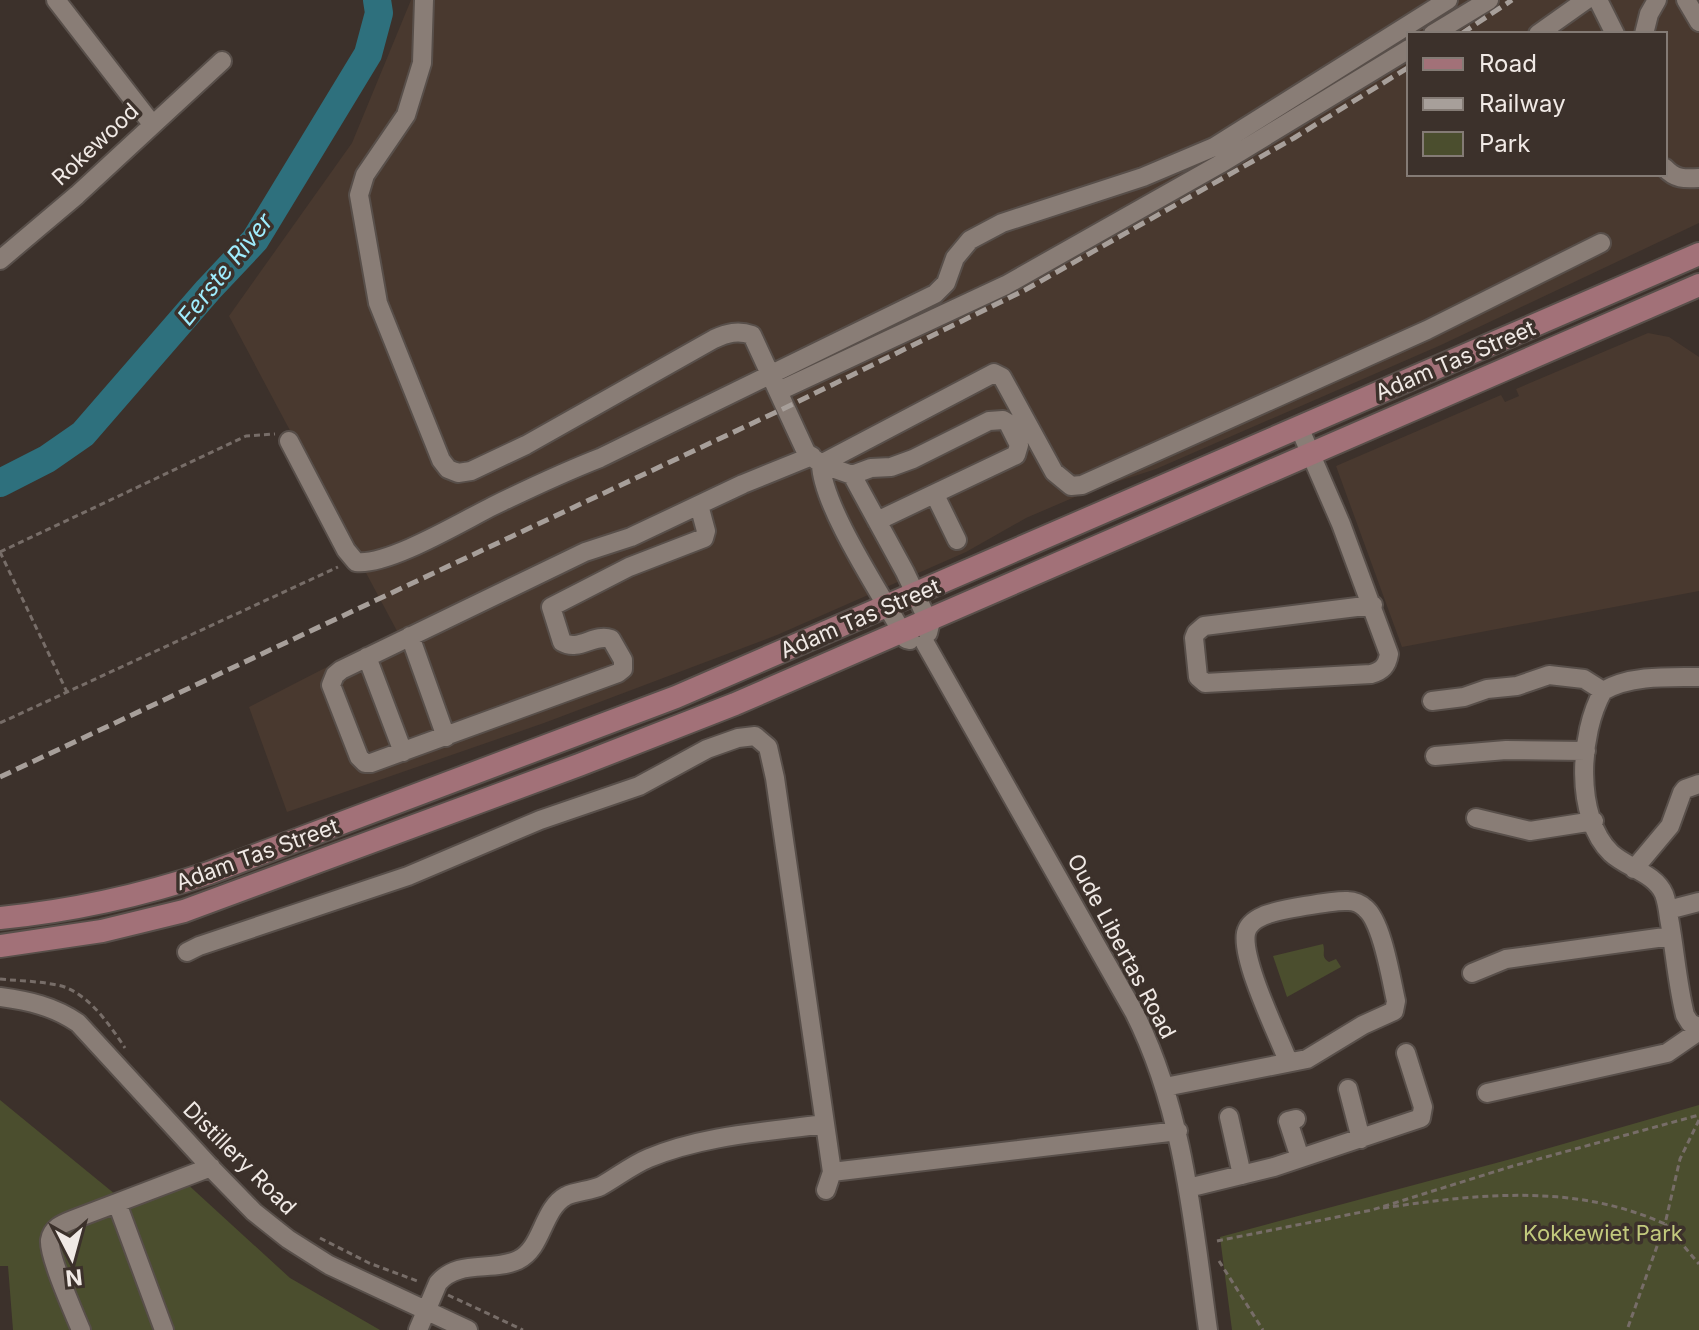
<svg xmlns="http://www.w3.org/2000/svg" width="1699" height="1330" font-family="Inter,sans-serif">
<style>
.built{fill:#49392f;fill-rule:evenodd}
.green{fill:#4b4e2e}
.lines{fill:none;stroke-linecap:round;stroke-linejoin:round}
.river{stroke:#2e707d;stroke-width:28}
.minor-casing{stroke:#584f4a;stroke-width:22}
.major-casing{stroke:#584f4a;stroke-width:26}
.path{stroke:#776d68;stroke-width:3;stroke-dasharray:6 4;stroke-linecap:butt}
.minor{stroke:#897d76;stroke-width:18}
.major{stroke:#a27178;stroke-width:22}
.rail{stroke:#a79f9a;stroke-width:5;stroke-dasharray:12 6;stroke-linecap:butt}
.labels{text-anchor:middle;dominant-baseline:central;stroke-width:7;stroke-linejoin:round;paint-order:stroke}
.street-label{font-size:22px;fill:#f0e9e5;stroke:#3c312b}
.park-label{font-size:22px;fill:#c2ca7d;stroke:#3c312b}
.water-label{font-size:24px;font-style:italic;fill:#9fecfd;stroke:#3c312b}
</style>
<rect width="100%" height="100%" fill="#3c312b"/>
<path class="built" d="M 411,0 L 1699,0 L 1699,223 L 1441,345 L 1156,469 L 1089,491 L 1026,518 L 966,552 L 777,635 L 544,723 L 287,812 L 249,707 L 397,631 L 229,316 L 352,143 ZM 1409,34 L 1665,34 L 1665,174 L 1409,174 Z
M 1648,333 L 1669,337 L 1699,357 L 1699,591 L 1402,647 L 1336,466 L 1501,395 L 1505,402 L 1519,396 L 1516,389 Z"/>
<path class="green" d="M 1323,944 C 1326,953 1320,956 1329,962 L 1336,959 L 1341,967 L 1287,997 L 1273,956 Z
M 0,1100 L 121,1199 L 184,1181 L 290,1278 L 380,1330 L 13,1330 L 8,1266 L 0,1266 Z
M 1699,1105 L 1699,1330 L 1232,1330 L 1220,1237 L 1511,1159 Z"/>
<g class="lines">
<path class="river" d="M 0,483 L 47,459 L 83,434 L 208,290 L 255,240 L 368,54 L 379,13 L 377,0"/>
<defs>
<path id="minor" d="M 56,0 L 152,124
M 424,0 L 422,63 L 406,115 L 365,175 L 359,195 L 378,303 L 441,460 L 448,469 L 458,473 L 471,471 L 526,445 L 714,339 C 727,333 738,330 752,335 L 806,452 L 821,464 L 852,475 L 871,468 L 891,467 L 913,459 L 989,421 L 1003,420 L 1008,423 L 1019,445 L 1016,455 L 877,521
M 1598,0 L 1615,34
M 1686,0 L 1699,22
M 1433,34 L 1489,0
M 1538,34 L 1586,0
M 1644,34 L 1649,14 L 1657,0
M 1665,168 C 1675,179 1684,179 1699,178
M 0,260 L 77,195 L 222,61
M 779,391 L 1006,285 L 1220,164 L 1409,49
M 1299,427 L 1341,524 L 1389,654 C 1387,666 1382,671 1371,674 L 1205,683 L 1198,677 L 1194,638 L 1196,633 L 1204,626 L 1373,605
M 289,441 L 346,550 L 356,562 C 388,566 461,522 493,506 C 528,489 564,472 600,458 L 935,294 L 946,283 L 955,258 L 970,240 L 1002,223 L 1143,177 L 1214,147 L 1448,0
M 821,464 L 994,373 L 1002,377 L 1054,472 L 1071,486 L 1082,485 L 1427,330 L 1601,243
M 821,464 C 822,507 883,597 906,639 L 910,640
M 852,475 L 905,572 L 930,625 L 928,633
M 935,495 L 957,540
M 699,505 L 706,531 L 704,538 L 629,567 L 551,607 L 562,642 C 579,652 594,633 611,639 L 623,660 L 623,669 L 618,673 L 371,763 L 365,763 L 359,757 L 331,685 L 335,675 L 341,670 L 585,552 L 631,537 L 743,484 L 812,456
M 410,636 L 446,737
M 925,643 L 1134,1012 C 1184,1111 1193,1222 1208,1330
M 367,657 L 403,752
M 1699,677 C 1669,677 1630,675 1603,691 C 1579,733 1574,817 1611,853 C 1627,868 1655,873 1664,894 C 1667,902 1668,910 1669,918 C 1675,950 1677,983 1685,1015 L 1690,1023 L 1699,1027
M 1432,701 L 1464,697 L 1487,689 L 1517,686 L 1549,675 L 1584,679 L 1603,691
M 1435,756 L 1506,750 L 1586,751
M 1476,818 L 1530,831 L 1594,821
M 1634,869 L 1670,826 L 1682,793 L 1685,789 L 1699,784
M 1668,910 L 1699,902
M 187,952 L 199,946 L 408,876 L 540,820 L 639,786 L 707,749 L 738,738 L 755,736 L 768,747 L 775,778 L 832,1172 L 826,1190
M 1472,973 L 1506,959 L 1672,936
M 0,997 C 29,1001 53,1006 78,1023 L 215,1172 L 254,1212 L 288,1239 L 329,1265 L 468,1330
M 1165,1087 L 1307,1059 L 1363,1025 L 1394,1011 L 1396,1001 C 1391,979 1382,921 1365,908 C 1361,904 1354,901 1348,901 C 1335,900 1275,910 1263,916 C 1256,919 1248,924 1246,933 C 1241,960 1277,1033 1288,1061
M 1348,1089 L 1361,1139
M 1487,1093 L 1667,1053 L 1699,1031
M 1229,1117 L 1242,1175
M 1296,1119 L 1288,1121 L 1300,1158
M 832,1172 L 1178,1131
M 1188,1188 L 1274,1167 L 1421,1118 L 1423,1107 L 1406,1053
M 117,1203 L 164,1330
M 81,1330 C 74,1313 48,1255 50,1240 C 52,1228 62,1224 72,1220 L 211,1167
M 418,1330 L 438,1283 C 458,1259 492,1272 518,1260 C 543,1248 542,1209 566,1196 C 576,1191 590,1191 601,1186 C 617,1177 632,1165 649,1158 C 704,1135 766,1132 824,1124"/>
<path id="major" d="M 0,918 C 71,911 140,896 209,873 L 676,697 L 1699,254
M 0,946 L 102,931 L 184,911 L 579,765 L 735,704 L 1699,285"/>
</defs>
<use href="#minor" class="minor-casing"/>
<use href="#major" class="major-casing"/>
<path class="path" d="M 0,552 L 246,436 L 275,434
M 0,552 L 67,692
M 0,723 L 338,567
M 0,979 C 19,981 38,981 57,985 C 86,990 110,1025 125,1048
M 1699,1120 L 1680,1159 L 1665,1224 L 1699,1264
M 1383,1208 C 1479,1194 1574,1183 1665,1224 L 1627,1330
M 320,1238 L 369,1263 L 420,1282
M 1217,1241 L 1372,1210 L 1513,1166 L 1699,1115
M 1219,1261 L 1263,1330
M 448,1295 L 523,1330"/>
<use href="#minor" class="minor"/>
<use href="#major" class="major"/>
<path class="rail" d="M 1461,34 L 1512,0
M 0,777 L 787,407 L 1025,290 L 1294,138 L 1409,67"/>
</g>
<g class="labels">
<g class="street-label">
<text transform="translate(95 144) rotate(-43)">Rokewood</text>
<text transform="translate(1455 360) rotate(-23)">Adam Tas Street</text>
<text transform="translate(860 618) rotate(-23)">Adam Tas Street</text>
<text transform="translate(257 854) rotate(-20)">Adam Tas Street</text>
<text transform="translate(1122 946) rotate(62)">Oude Libertas Road</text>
<text transform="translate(240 1158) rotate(45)">Distillery Road</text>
</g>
<g class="park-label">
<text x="1603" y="1233">Kokkewiet Park</text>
</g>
<g class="water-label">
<text transform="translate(225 269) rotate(-51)">Eerste River</text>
</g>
</g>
<rect x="1407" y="32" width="260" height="144" fill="#3c312b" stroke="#847b75" stroke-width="2"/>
<rect x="1423" y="58" width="40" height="12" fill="#a27178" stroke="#847b75" stroke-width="2"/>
<text x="1479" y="72" font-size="24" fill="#f0e9e5">Road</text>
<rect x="1423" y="98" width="40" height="12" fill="#a79f9a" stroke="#847b75" stroke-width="2"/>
<text x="1479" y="112" font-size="24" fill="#f0e9e5">Railway</text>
<rect x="1423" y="132" width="40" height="24" fill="#4b4e2e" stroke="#847b75" stroke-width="2"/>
<text x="1479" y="152" font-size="24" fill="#f0e9e5">Park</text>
<g transform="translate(72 1258) rotate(174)" stroke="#3c312b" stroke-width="6" paint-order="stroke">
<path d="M0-6L14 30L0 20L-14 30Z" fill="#f0e9e5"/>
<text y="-12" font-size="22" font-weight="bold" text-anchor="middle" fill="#f0e9e5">N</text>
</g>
</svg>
